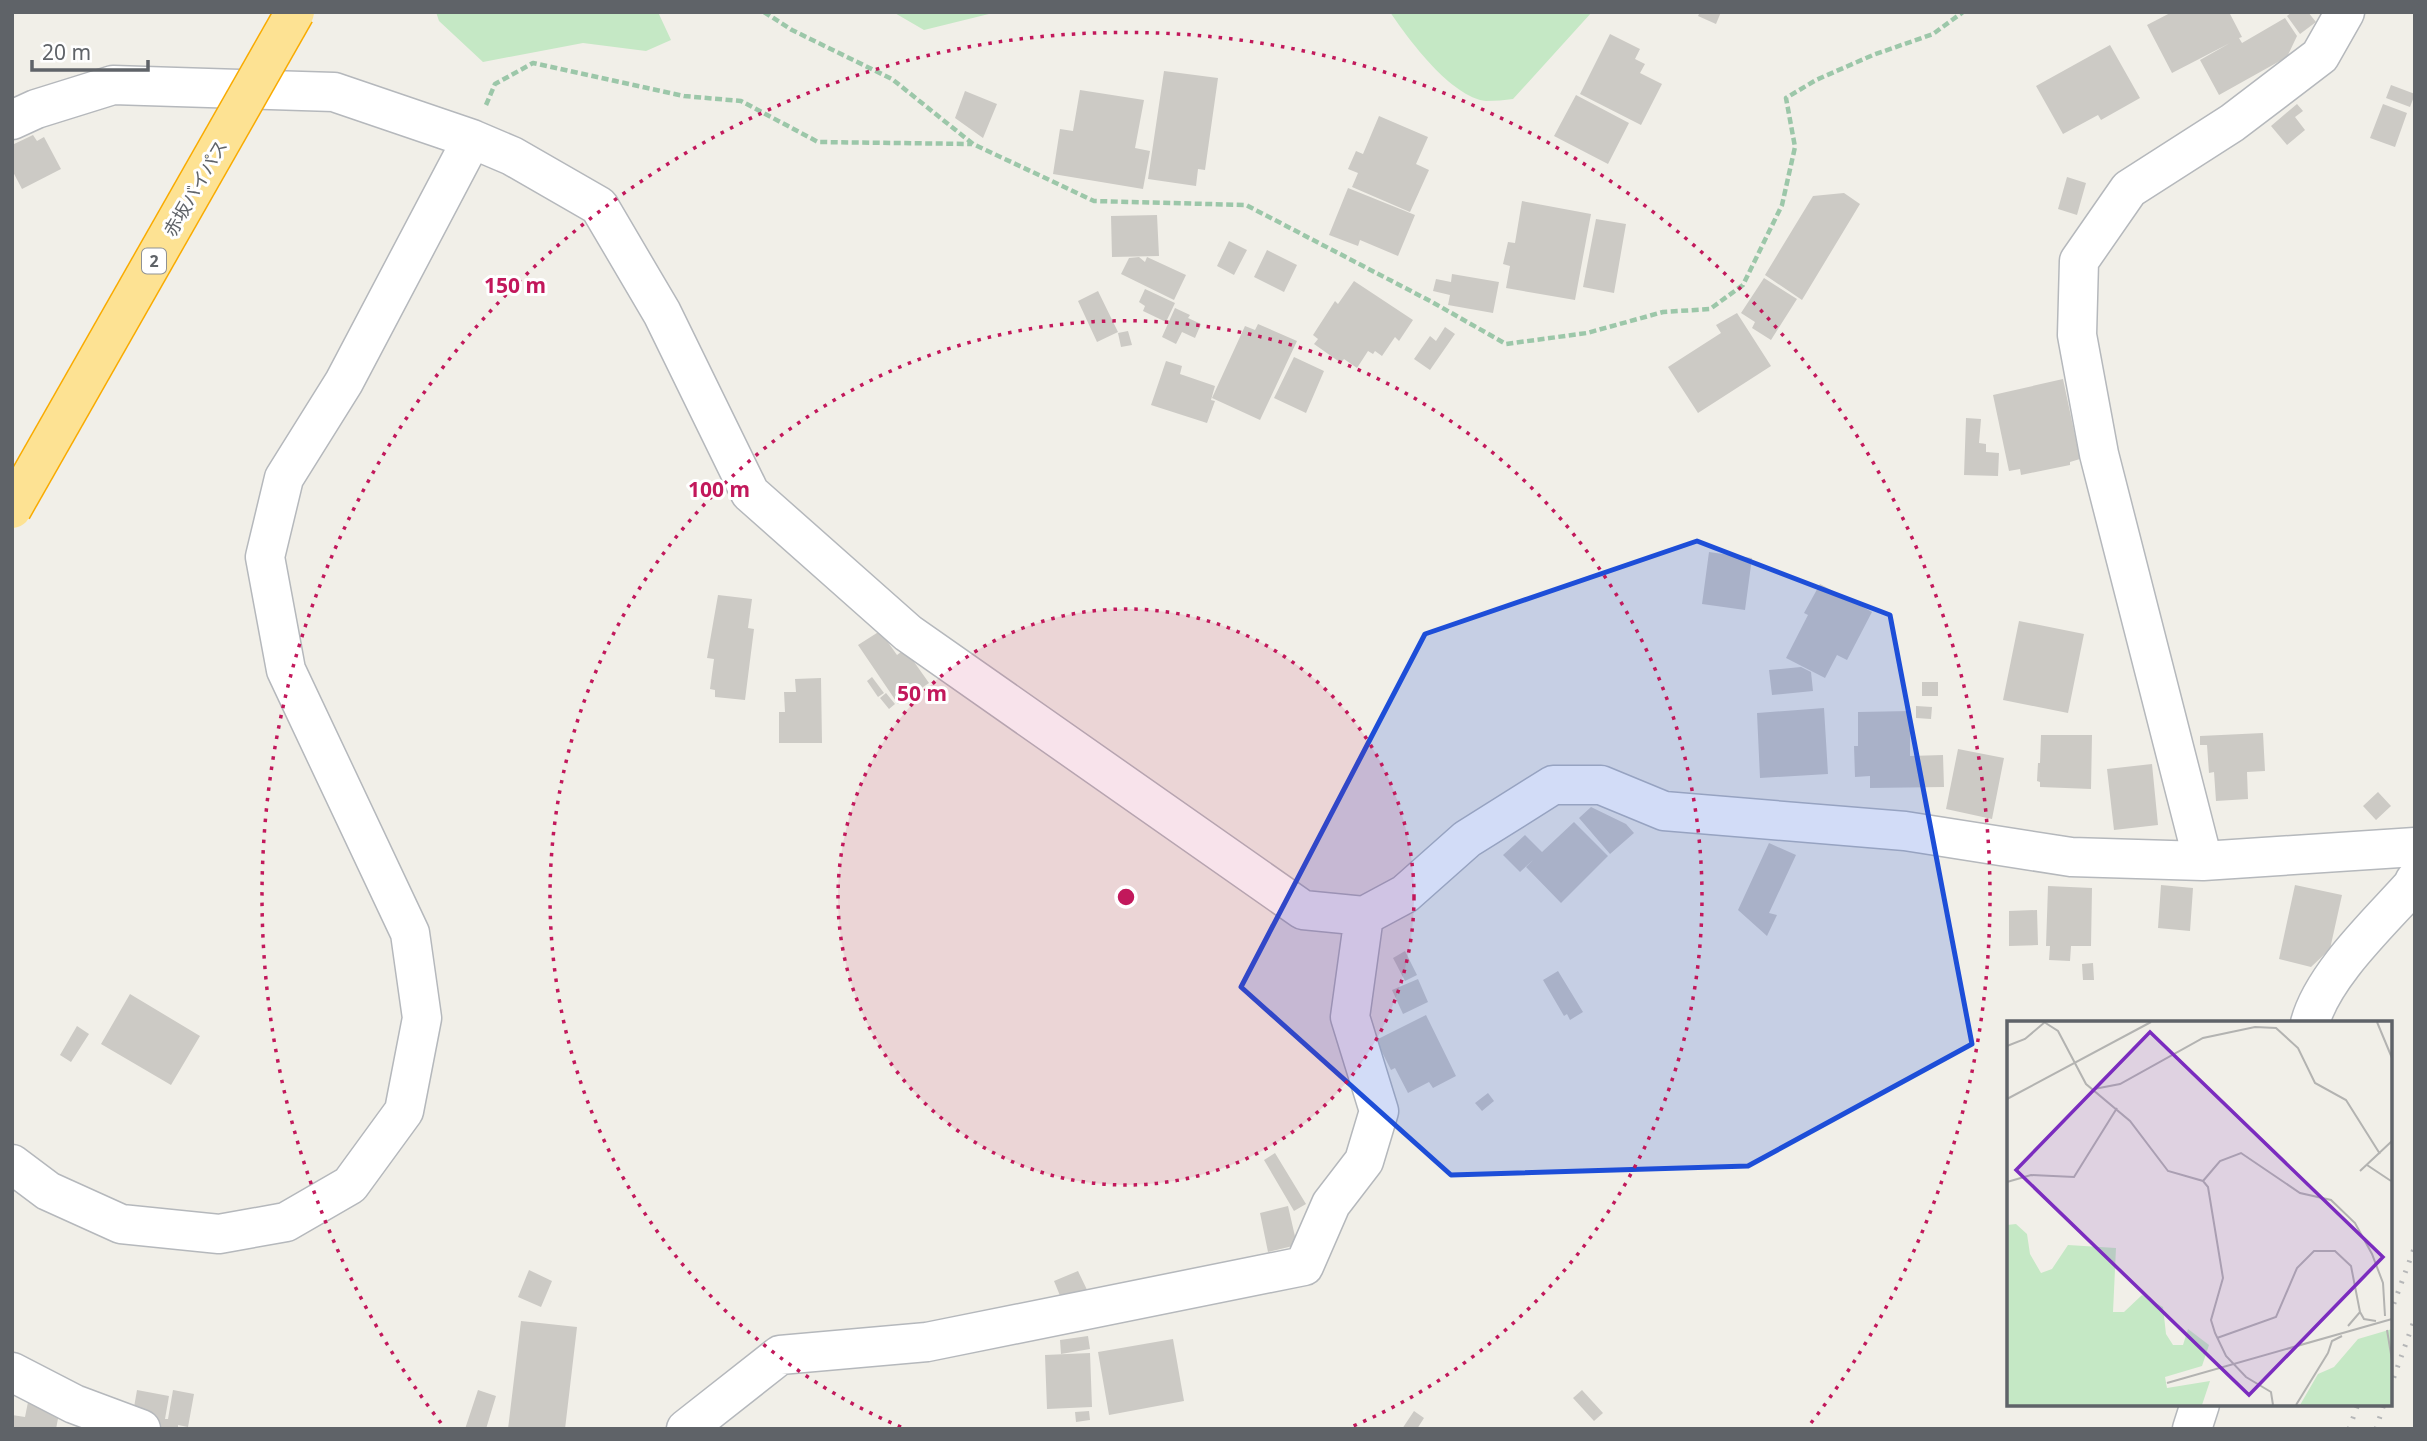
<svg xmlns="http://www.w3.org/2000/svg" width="2427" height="1441" font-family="'Noto Sans','Noto Sans JP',sans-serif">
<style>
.green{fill:#c5e8c5}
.building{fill:#cccac5}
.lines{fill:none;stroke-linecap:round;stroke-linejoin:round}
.minor-casing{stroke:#b5b8bc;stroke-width:41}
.path{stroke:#9cc7a9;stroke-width:4.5;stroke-dasharray:7 3.5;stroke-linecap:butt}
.minor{stroke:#fff;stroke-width:38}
.rail{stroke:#b6b7b8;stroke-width:5;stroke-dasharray:2 9;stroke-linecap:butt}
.highway-bridge-casing{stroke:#f9ab00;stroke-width:41;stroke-linecap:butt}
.highway-bridge{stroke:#fde293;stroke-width:38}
.marked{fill:#1d4ed8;fill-opacity:0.2;stroke:#1d4ed8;stroke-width:5;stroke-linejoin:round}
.ring{fill:none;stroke:#c2185b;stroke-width:3.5;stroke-dasharray:3.5 7}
.labels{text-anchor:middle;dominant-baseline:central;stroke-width:6;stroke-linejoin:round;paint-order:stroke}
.shield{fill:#fff;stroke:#8f9295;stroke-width:2}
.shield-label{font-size:16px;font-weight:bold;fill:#5f6368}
.street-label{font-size:18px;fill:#5f6368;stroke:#fff}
.inset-road{fill:none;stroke:#b3b3b1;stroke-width:2}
.view{fill:#7b2cbf;fill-opacity:0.15;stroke:#7b2cbf;stroke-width:3.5}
.inset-edge{fill:none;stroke:#5f6368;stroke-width:3.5}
.centre{fill:#c2185b;stroke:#fff;stroke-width:3.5}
.ring-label{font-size:21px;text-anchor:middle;font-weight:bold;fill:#c2185b;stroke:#fff;stroke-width:6;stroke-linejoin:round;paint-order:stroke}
</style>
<rect width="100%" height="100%" fill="#f1efe8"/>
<path class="green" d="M 436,12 L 658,12 L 671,40 L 646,51 L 583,43 L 483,62 L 439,21 Z
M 893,12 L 997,12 L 924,30 Z
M 1390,12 L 1592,12 L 1513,99 C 1505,100 1495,101 1486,101 C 1451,97 1409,40 1390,12 Z"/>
<path class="building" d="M 1700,12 L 1721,12 L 1716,24 L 1698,16 Z
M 2172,12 L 2229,12 L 2242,37 L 2239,38 L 2242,43 L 2285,18 L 2297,36 L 2287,57 L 2219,95 L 2200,60 L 2230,43 L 2172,73 L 2147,25 Z
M 2292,12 L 2308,12 L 2316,22 L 2300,34 L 2287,16 Z
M 1610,34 L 1640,49 L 1635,59 L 1645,64 L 1640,73 L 1662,84 L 1641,125 L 1580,94 Z
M 2110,45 L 2140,98 L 2101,120 L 2098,115 L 2063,134 L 2036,86 Z
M 1164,71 L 1218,78 L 1205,170 L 1198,169 L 1196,186 L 1148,179 Z
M 2391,85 L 2415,94 L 2410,107 L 2386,98 Z
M 1080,90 L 1144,100 L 1135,148 L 1150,151 L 1143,189 L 1053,174 L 1060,129 L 1073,131 Z
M 965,91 L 997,104 L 983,138 L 955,118 Z
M 1576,95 L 1629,123 L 1608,164 L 1554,136 Z
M 2297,104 L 2303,111 L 2295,117 L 2305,130 L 2287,145 L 2271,126 Z
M 2383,104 L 2407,113 L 2395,147 L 2370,138 Z
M 1379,116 L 1428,137 L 1416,164 L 1429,170 L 1410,212 L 1352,187 L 1358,173 L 1348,169 L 1356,151 L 1363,154 Z
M 33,135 L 37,141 L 44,137 L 61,169 L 22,189 L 12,170 L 12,145 Z
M 2067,177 L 2086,183 L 2077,215 L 2058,209 Z
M 1348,188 L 1415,215 L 1398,256 L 1360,240 L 1358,246 L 1329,235 Z
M 1844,193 L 1860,204 L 1802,300 L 1765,275 L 1813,196 Z
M 1522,201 L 1591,214 L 1575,300 L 1506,288 L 1510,266 L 1503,264 L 1508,242 L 1515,243 Z
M 1157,215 L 1159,256 L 1112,257 L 1111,216 Z
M 1596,219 L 1626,224 L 1614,293 L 1583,287 Z
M 1229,241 L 1247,250 L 1234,275 L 1217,266 Z
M 1267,250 L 1297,265 L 1284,292 L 1254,277 Z
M 1139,257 L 1145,262 L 1147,257 L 1186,275 L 1174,300 L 1121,274 L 1129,258 Z
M 1452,274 L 1499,282 L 1493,313 L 1448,305 L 1450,295 L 1433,291 L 1436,279 L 1451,282 Z
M 1764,278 L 1797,299 L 1771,340 L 1752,328 L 1755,322 L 1741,313 Z
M 1354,281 L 1413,320 L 1399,341 L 1395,337 L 1382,356 L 1375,351 L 1373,354 L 1368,351 L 1357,368 L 1344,359 L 1341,363 L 1314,344 L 1318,339 L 1313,335 L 1335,301 L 1338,304 Z
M 1145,289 L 1175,303 L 1166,322 L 1143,311 L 1145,306 L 1139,302 Z
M 1098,291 L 1118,332 L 1097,342 L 1078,301 Z
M 1175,308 L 1190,315 L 1188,318 L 1201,324 L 1195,338 L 1182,332 L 1176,344 L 1162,337 Z
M 1737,313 L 1771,366 L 1698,413 L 1668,367 L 1721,333 L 1716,325 Z
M 1258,324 L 1297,341 L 1260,420 L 1212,398 L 1245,326 L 1255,330 Z
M 1445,327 L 1455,334 L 1430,370 L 1414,359 L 1430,336 L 1436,341 Z
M 1128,331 L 1132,345 L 1121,347 L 1118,333 Z
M 1294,357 L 1324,371 L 1306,413 L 1274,398 Z
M 1166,361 L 1182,366 L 1180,374 L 1215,386 L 1211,400 L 1215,401 L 1207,423 L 1151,405 Z
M 2063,379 L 2080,459 L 2070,462 L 2070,465 L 2021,475 L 2020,469 L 2009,471 L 1993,395 Z
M 1966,418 L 1981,419 L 1979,443 L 1986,444 L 1986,452 L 1999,453 L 1998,476 L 1964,475 Z
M 1709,552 L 1752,558 L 1745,610 L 1702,604 Z
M 1820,584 L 1872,612 L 1847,660 L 1837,655 L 1825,678 L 1786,658 L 1808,615 L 1804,613 Z
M 718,595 L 752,599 L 748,628 L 754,629 L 745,700 L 715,697 L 715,690 L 710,689 L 714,659 L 707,658 Z
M 2019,621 L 2084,634 L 2068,713 L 2003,700 Z
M 880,631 L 897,655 L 905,649 L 929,683 L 898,704 L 858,645 Z
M 1801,667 L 1811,672 L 1813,691 L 1772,695 L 1769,670 Z
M 872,677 L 884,693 L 878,697 L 867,681 Z
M 821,678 L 822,743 L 779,743 L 779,712 L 785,712 L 784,692 L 796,692 L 795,679 Z
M 1922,682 L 1938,682 L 1938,696 L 1922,696 Z
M 886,693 L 895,704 L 889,709 L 880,698 Z
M 1916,706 L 1932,707 L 1931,719 L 1916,718 Z
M 1824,708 L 1828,774 L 1760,778 L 1757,713 Z
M 1910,711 L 1910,756 L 1943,755 L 1944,787 L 1870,788 L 1870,776 L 1855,777 L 1854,746 L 1858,746 L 1858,712 Z
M 2263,733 L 2265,771 L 2247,772 L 2248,799 L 2216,801 L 2214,772 L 2209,773 L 2207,745 L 2200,745 L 2200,736 Z
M 2041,735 L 2092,735 L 2091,789 L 2040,787 L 2040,782 L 2037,781 L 2038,763 L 2040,763 Z
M 1958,749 L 2004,758 L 1992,819 L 1946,809 Z
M 2152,764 L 2158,825 L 2114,830 L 2107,769 Z
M 2378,792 L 2391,806 L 2376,820 L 2363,806 Z
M 1591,807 L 1626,824 L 1634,833 L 1610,854 L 1579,818 Z
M 1574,822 L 1608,856 L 1561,903 L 1526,867 L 1533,860 L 1520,872 L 1503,855 L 1525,835 L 1542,852 Z
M 1769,843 L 1796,855 L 1769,913 L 1777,915 L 1767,936 L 1738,910 Z
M 2161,885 L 2193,888 L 2190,931 L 2158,928 Z
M 2295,885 L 2342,895 L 2330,949 L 2311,967 L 2279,959 Z
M 2048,886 L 2092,888 L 2091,946 L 2071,946 L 2070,961 L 2049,960 L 2050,946 L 2046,946 Z
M 2037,910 L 2038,945 L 2009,946 L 2009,911 Z
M 1405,951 L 1417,975 L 1405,981 L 1393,958 Z
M 2093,963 L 2094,980 L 2083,980 L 2082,964 Z
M 1558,971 L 1583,1012 L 1570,1020 L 1567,1014 L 1564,1016 L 1543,980 Z
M 1418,979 L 1428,1002 L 1403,1014 L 1392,990 Z
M 130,994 L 200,1036 L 171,1085 L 101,1044 Z
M 1426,1015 L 1456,1076 L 1433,1088 L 1429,1082 L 1408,1093 L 1395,1068 L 1391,1070 L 1376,1040 Z
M 77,1026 L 89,1034 L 71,1062 L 60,1055 Z
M 1488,1093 L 1494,1101 L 1482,1111 L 1475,1103 Z
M 1275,1153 L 1306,1204 L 1294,1211 L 1264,1160 Z
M 1288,1206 L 1297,1245 L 1268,1252 L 1260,1213 Z
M 529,1270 L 552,1281 L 541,1307 L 518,1297 Z
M 1078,1271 L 1089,1294 L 1063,1303 L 1054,1281 Z
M 521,1321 L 577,1327 L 565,1429 L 508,1429 Z
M 1088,1336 L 1090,1349 L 1061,1354 L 1060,1340 Z
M 1173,1339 L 1184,1401 L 1109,1415 L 1098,1352 Z
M 1090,1353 L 1092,1407 L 1047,1409 L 1045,1355 Z
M 34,1372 L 66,1377 L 56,1429 L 12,1429 L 12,1415 L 25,1417 Z
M 137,1390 L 169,1396 L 165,1419 L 168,1419 L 173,1390 L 194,1394 L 188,1427 L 178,1425 L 178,1429 L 115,1429 L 133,1413 Z
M 478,1390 L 496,1396 L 486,1429 L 465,1429 Z
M 1582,1390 L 1603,1413 L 1594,1421 L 1573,1398 Z
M 1089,1411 L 1090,1420 L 1076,1422 L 1075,1412 Z
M 1414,1411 L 1424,1418 L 1417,1429 L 1402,1429 Z"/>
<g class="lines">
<defs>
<path id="minor" d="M 12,120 L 36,109 L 113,85 L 334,92 L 472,139 L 512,156 L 599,206 L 662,313 L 750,493 L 908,633 L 1303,910 L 1364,916 L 1405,894 L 1467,839 L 1553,785 L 1601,785 L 1664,811 L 1905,831 L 2071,857 L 2203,861 L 2415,847
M 2203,861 L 2099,454 L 2077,335 L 2079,261 L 2129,189 L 2232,123 L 2320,56 L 2345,12
M 2310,1023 C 2323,975 2379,923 2412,886 L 2415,880
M 12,1164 L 48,1191 L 121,1224 L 219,1234 L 286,1222 L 350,1185 L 404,1111 L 422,1018 L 410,933 L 286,670 L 265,557 L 284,478 L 344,382 L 472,139
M 12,1372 L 74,1404 L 141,1429
M 686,1429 L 780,1355 L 927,1342 L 1304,1266 L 1331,1204 L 1364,1161 L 1379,1111 L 1350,1017 L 1364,916
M 2192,1429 L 2200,1404"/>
</defs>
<use href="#minor" class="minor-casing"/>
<path class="path" d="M 764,12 L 792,30 L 892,79 L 973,144 L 1094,201 L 1246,205 L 1432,302 L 1506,344 L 1587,333 L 1663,312 L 1710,309 L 1743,285 L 1782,205 L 1795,147 L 1786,98 L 1816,80 L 1873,55 L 1933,34 L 1963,12
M 486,105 L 495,84 L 533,63 L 684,96 L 741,101 L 818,142 L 972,144"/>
<use href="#minor" class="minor"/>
<path class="rail" d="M 2390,1314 L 2415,1246
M 2390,1388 L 2415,1318
M 2349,1429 L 2358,1404
M 2376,1429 L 2384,1404"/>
<defs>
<path id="highway-bridge" d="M 12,509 L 295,12"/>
</defs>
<use href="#highway-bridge" class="highway-bridge-casing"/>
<use href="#highway-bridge" class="highway-bridge"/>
</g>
<path class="marked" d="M 1697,541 L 1890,615 L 1972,1044 L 1748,1166 L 1451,1175 L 1241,987 L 1425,634 Z"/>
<circle cx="1126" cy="897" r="288" fill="#c2185b" fill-opacity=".12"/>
<g class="ring">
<circle cx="1126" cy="897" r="288"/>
<path d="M901 1427A576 576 0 1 1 1351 1427"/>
<path d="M441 1423A864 864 0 1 1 1811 1423"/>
</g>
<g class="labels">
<rect class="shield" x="142" y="248.5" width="24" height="25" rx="5"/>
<g class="shield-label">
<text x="154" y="261">2</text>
</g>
<g class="street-label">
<text transform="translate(195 188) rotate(-60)">赤坂バイパス</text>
</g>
</g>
<g transform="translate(2007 1021)">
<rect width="385" height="385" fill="#f1efe8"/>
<path d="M 9,203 L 20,213 L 23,233 L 34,252 L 45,248 L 61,224 L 109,227 L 106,291 L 117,291 L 135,274 L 156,286 L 159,313 L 166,324 L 176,324 L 181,308 L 202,324 L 195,345 L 158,356 L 160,367 L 203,360 L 195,384 L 0,384 L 0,204 ZM 385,308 L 385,384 L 293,384 L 311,353 L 327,346 L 351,318 Z" fill="#c5e8c5"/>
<path class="inset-road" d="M 37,1 L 51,10 L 79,63 L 123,100 L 161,150 L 196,160 L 201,166 L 216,257 L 204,299 L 208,312 L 219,335 L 239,356 L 264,371 L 266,384M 370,1 L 385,37M 0,25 L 18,18 L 38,1M 87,68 L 113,63 L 196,17 L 248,6 L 269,7 L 291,27 L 308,62 L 339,79 L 373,133M 0,78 L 144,1M 360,144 L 384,160M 353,150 L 385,120M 196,160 L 213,140 L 234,132 L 293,172 L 324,179 L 348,202 L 365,233 L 376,262 L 378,295M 0,161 L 24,154 L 67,156 L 110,87M 341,305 L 353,291 L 357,298 L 369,300M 380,309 L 385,339M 210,317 L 269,296 L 290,247 L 307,230 L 328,230 L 344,245 L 353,291M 321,332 L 325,320 L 335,315M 160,362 L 385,298M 289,384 L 321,332"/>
<path class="view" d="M 143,11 L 376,236 L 242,374 L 9,149 Z"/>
<rect width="385" height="385" class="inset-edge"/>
</g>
<circle cx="1126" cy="897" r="10" class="centre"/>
<g class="ring-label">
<text x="515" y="293">150 m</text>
<text x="719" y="497">100 m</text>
<text x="922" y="701">50 m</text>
</g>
<rect width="2427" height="1441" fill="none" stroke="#5f6368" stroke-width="28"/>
<path d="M32 60v10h116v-10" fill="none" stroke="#5f6368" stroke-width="3.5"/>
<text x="42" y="60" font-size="21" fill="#5f6368" stroke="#ffffff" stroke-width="5" paint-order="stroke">20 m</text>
</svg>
